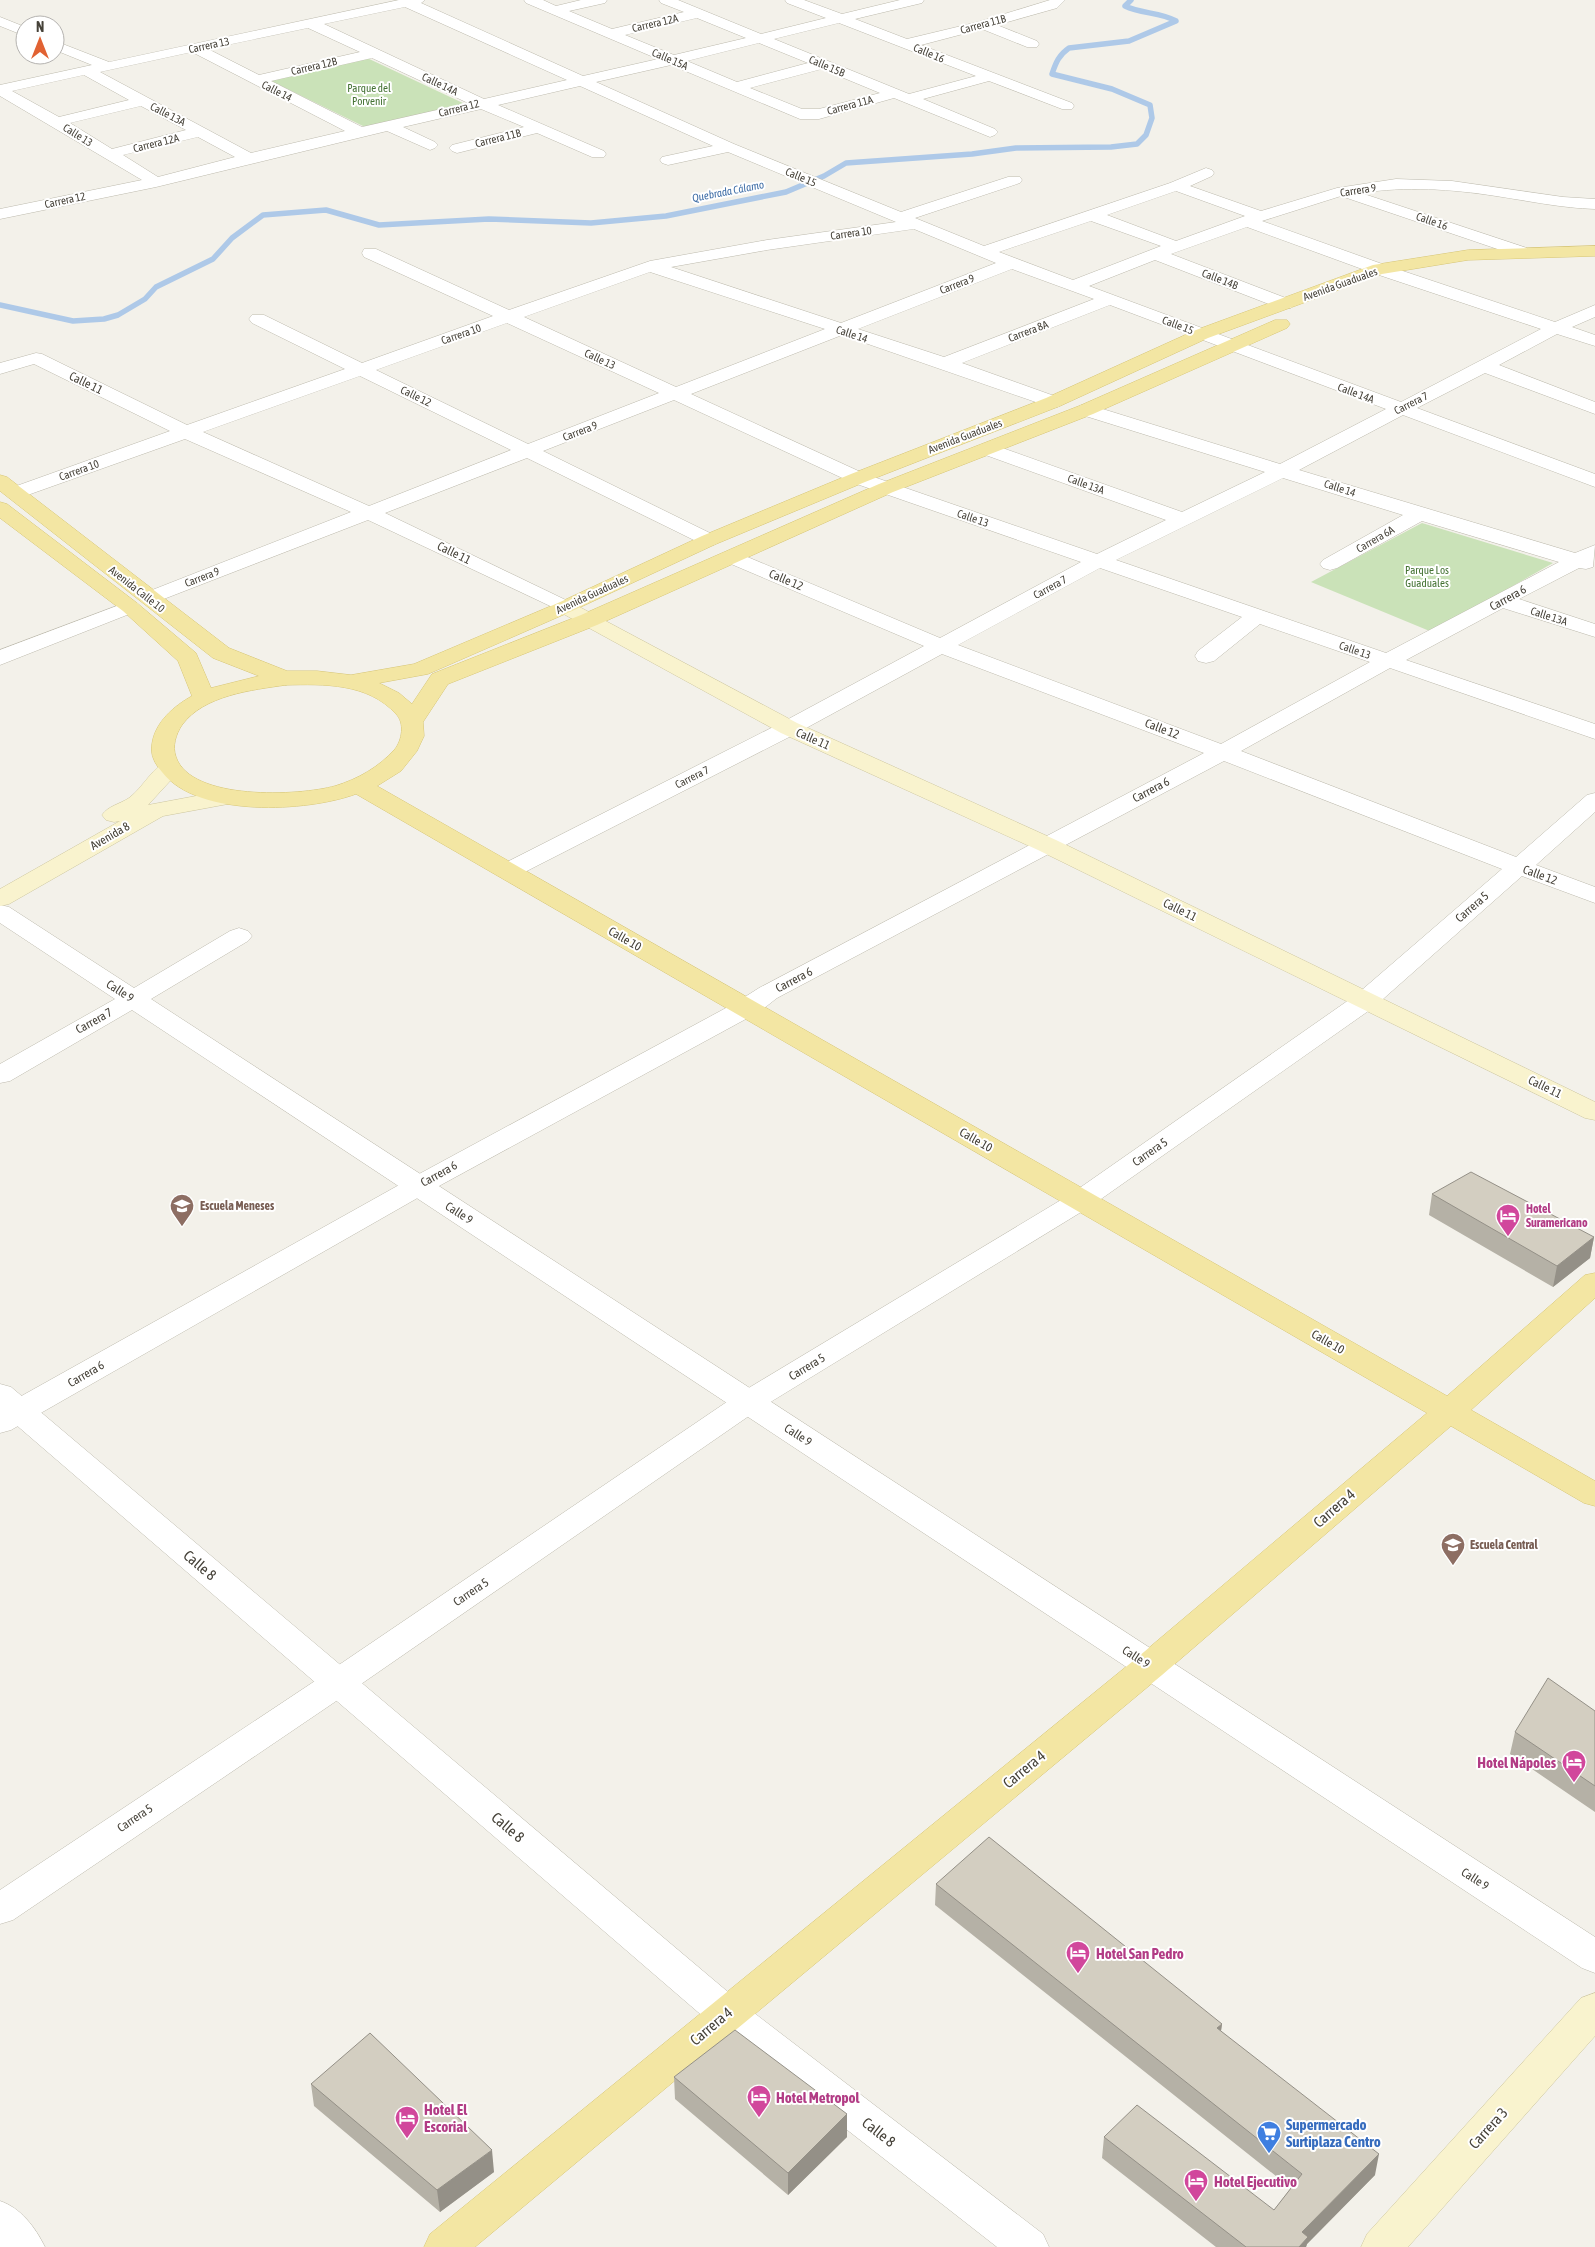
<svg xmlns="http://www.w3.org/2000/svg" width="1595" height="2247" font-family="'Asap Condensed',sans-serif">
<style>
.green{fill:#cae2b8}
.lines{fill:none;stroke-linecap:round;stroke-linejoin:round}
.stream{stroke:#aec9e8;stroke-width:5.5}
.minor-casing{stroke:#bdbaad;stroke-width:1}
.tertiary-casing{stroke:#bdbaad;stroke-width:1}
.secondary-casing{stroke:#cdc69f;stroke-width:1}
.primary-casing{stroke:#d6c575;stroke-width:1}
.minor{fill:#fff;fill-rule:evenodd}
.tertiary{fill:#fff;fill-rule:evenodd}
.secondary{fill:#f9f3ce;fill-rule:evenodd}
.primary{fill:#f3e6a3;fill-rule:evenodd}
.wall{fill:#b5b1a6}
.shaded-wall{fill:#949087}
.building{fill:#d3cec1;stroke:#949087}
.labels{text-anchor:middle;dominant-baseline:central;stroke-width:4;stroke-linejoin:round;paint-order:stroke}
.far-street-label{font-size:11px;fill:#464239;stroke:#fff}
.far-park-label{font-size:11px;fill:#437132;stroke:#fff}
.far-water-label{font-size:11px;font-style:italic;fill:#3e6da6;stroke:#fff}
.street-label{font-size:12px;fill:#464239;stroke:#fff}
.education-label{font-size:12px;font-weight:bold;fill:#785e54;stroke:#fff;text-anchor:start}
.hotel-label{font-size:12px;font-weight:bold;fill:#b23c85;stroke:#fff;text-anchor:start}
.near-street-label{font-size:15px;fill:#464239;stroke:#fff}
.near-hotel-label{font-size:15px;font-weight:bold;fill:#b23c85;stroke:#fff;text-anchor:start}
.near-shop-label{font-size:15px;font-weight:bold;fill:#366cbe;stroke:#fff;text-anchor:start}
</style>
<rect width="100%" height="100%" fill="#f3f1ea"/>
<path class="green" d="M 365,57 L 465,104 L 365,127 L 269,80 Z
M 1422,523 L 1553,563 L 1432,632 L 1311,582 Z"/>
<g class="lines">
<path class="stream" d="M 0,305 L 73,321 L 104,319 L 118,315 L 145,299 L 156,287 L 213,259 L 232,238 L 263,215 L 326,210 L 379,225 L 489,219 L 591,223 L 666,216 L 786,192 L 824,176 L 846,163 L 972,154 L 1016,148 L 1111,147 L 1137,144 L 1146,135 L 1152,118 L 1150,105 L 1112,89 L 1052,74 C 1056,62 1059,55 1069,48 L 1129,41 L 1176,21 C 1160,12 1141,14 1125,6 L 1131,0"/>
<defs>
<path id="minor" d="M 399,0 L 425,0 L 421,3 L 583,76 L 658,59 L 526,3 L 524,0 L 543,0 L 556,6 L 581,0 L 607,0 L 605,3 L 569,11 L 612,29 L 684,12 L 661,3 L 659,0 L 678,0 L 761,34 L 826,18 L 787,3 L 785,0 L 804,0 L 842,14 L 900,0 L 924,0 L 922,3 L 855,19 L 907,39 L 978,22 L 1050,0 L 1065,0 L 1057,8 L 997,25 L 1037,41 L 1039,44 L 1037,47 L 1027,47 L 982,29 L 921,45 L 1072,103 L 1074,106 L 1072,109 L 1062,109 L 989,81 L 923,99 L 995,129 L 998,132 L 995,135 L 990,137 L 894,98 L 819,119 L 800,119 L 671,65 L 596,82 L 734,144 L 901,212 L 1008,177 L 1020,177 L 1022,180 L 1020,183 L 915,218 L 984,246 L 1170,183 L 1206,168 L 1212,170 L 1214,173 L 1212,176 L 1190,186 L 1261,211 L 1337,188 L 1396,179 L 1452,181 L 1563,197 L 1595,199 L 1595,209 C 1562,208 1529,201 1496,196 C 1451,189 1406,186 1361,193 L 1527,248 L 1529,252 L 1527,256 L 1521,257 L 1341,196 L 1262,221 L 1385,265 L 1555,322 L 1595,305 L 1595,317 L 1572,327 L 1595,335 L 1595,346 L 1557,334 L 1499,365 L 1595,402 L 1595,414 L 1485,373 L 1417,408 L 1595,474 L 1595,487 L 1403,415 L 1299,470 L 1575,553 L 1595,545 L 1593,567 L 1586,569 L 1579,568 L 1519,599 L 1595,624 L 1595,637 L 1503,608 L 1406,660 L 1595,724 L 1595,739 L 1390,668 L 1241,751 L 1516,857 L 1587,795 L 1595,793 L 1595,812 L 1536,865 L 1595,887 L 1595,903 L 1522,876 L 1374,1007 L 1365,1009 L 1356,1007 L 1352,1001 L 1356,995 L 1502,869 L 1224,761 L 777,998 C 764,1008 754,1018 737,1014 L 733,1008 L 737,1002 L 759,988 L 1204,753 L 942,654 L 797,733 L 517,876 L 508,878 L 499,876 L 496,871 L 499,866 L 781,723 L 924,646 L 724,561 L 721,557 L 724,553 L 731,551 L 738,553 L 940,638 L 1081,562 L 851,482 L 674,400 L 543,451 L 716,536 L 719,540 L 716,544 L 709,546 L 702,544 L 527,458 L 385,513 L 572,603 L 576,607 L 572,611 L 565,613 L 368,520 L 156,602 L 149,604 L 142,602 L 138,598 L 142,594 L 351,512 L 185,439 L 22,497 L 15,499 L 8,497 L 5,493 L 8,489 L 170,431 L 34,364 L 0,374 L 0,363 L 36,353 L 42,354 L 187,425 L 345,369 L 252,323 L 249,319 L 252,315 L 264,315 L 362,363 L 493,316 L 364,257 L 362,253 L 364,249 L 376,249 L 509,310 L 650,261 L 767,240 L 896,222 L 728,152 L 668,165 L 662,163 L 660,160 L 662,157 L 713,146 L 580,86 L 498,105 L 604,151 L 606,154 L 604,157 L 592,157 L 537,133 L 457,153 L 452,151 L 449,148 L 452,145 L 524,127 L 481,109 L 403,127 L 435,142 L 438,145 L 435,148 L 430,150 L 387,131 L 156,187 L 0,219 L 0,209 L 142,180 L 0,96 L 0,85 L 92,65 L 55,50 L 55,41 L 109,62 ZM 405,7 L 567,80 L 484,99 L 324,24 ZM 697,18 L 746,38 L 674,55 L 625,35 ZM 839,23 L 976,76 L 909,94 L 774,39 ZM 308,28 L 360,52 L 259,75 L 208,49 ZM 759,43 L 808,63 L 737,82 L 687,61 ZM 192,52 L 345,131 L 251,153 L 100,72 ZM 372,58 L 468,103 L 362,127 L 271,81 ZM 822,69 L 880,93 L 819,109 L 802,109 L 750,88 ZM 84,75 L 129,100 L 59,117 L 12,91 ZM 141,106 L 186,130 L 112,149 L 70,123 ZM 198,137 L 235,157 L 158,177 L 123,155 ZM 1176,191 L 1245,216 L 1176,241 L 1107,215 ZM 1091,221 L 1161,246 L 1073,280 L 999,252 ZM 1247,227 L 1373,273 L 1541,329 L 1401,402 L 1089,286 L 1155,260 L 1279,308 L 1291,308 L 1294,304 L 1291,300 L 1171,254 ZM 914,229 L 996,263 L 841,323 L 671,267 L 767,250 ZM 1012,269 L 1094,299 L 944,357 L 858,329 ZM 650,272 L 825,329 L 676,387 L 524,317 ZM 1110,305 L 1386,409 L 1280,464 L 1093,406 L 1086,404 L 1079,406 L 1077,410 L 1079,414 L 1265,472 L 1182,512 L 994,445 L 987,443 L 980,445 L 977,449 L 980,453 L 1166,520 L 1097,554 L 865,474 L 691,394 L 842,335 L 1053,408 L 1060,406 L 1062,402 L 1060,398 L 962,363 ZM 507,323 L 659,393 L 528,444 L 376,370 ZM 360,376 L 511,450 L 369,506 L 203,432 ZM 1283,478 L 1403,515 L 1323,560 L 1320,564 L 1323,568 L 1330,570 L 1337,568 L 1422,521 L 1559,562 L 1386,653 L 1116,560 ZM 1100,568 L 1242,617 L 1198,651 L 1195,656 L 1198,661 L 1206,663 L 1214,661 L 1260,624 L 1370,662 L 1221,744 L 958,645 Z
M 0,17 L 25,27 L 25,36 L 0,26 Z
M 130,601 L 137,603 L 141,607 L 137,611 L 0,665 L 0,650 Z
M 0,905 L 9,907 L 134,988 L 230,931 L 239,928 L 248,931 L 252,936 L 248,941 L 151,999 L 1595,1937 L 1595,1973 L 1582,1968 L 132,1010 L 10,1081 L 0,1083 L 0,1064 L 115,999 L 0,923 Z
M 0,1384 L 11,1387 L 741,2003 L 1043,2234 L 1049,2247 L 997,2247 L 713,2025 L 0,1411 Z"/>
<path id="tertiary" d="M 1365,993 L 1374,995 L 1378,1001 L 1374,1007 L 1091,1206 L 759,1409 L 351,1691 L 13,1920 L 0,1924 L 0,1890 L 327,1673 L 737,1395 L 1071,1194 L 1356,995 Z
M 746,1000 L 755,1002 L 759,1008 L 755,1014 L 428,1192 L 11,1430 L 0,1433 L 0,1408 L 408,1180 L 737,1002 Z
M 0,2201 C 21,2208 35,2227 45,2247 L 0,2247 Z"/>
<path id="secondary" d="M 565,601 L 572,603 L 797,723 L 1056,840 L 1595,1102 L 1595,1120 L 1585,1118 L 1038,850 L 781,733 L 558,611 L 554,607 L 558,603 Z
M 170,761 L 178,763 L 182,768 L 148,805 L 228,790 L 236,792 L 240,797 L 236,802 L 228,804 L 163,816 L 9,904 L 0,906 L 0,889 L 120,821 L 114,822 L 106,820 L 102,815 C 108,806 120,804 129,798 C 144,787 152,766 170,761 Z
M 1595,1993 L 1595,2036 L 1408,2247 L 1361,2247 L 1367,2234 L 1581,1998 Z"/>
<path id="primary" d="M 1595,246 L 1595,256 L 1468,260 L 1382,274 L 1208,338 L 1060,406 L 865,482 L 716,544 L 572,611 L 428,674 L 379,683 L 399,693 L 412,704 L 432,674 L 581,615 L 879,484 L 1079,406 L 1275,320 L 1287,320 L 1290,324 L 1287,328 L 1093,414 L 893,492 L 597,625 L 448,684 L 423,722 L 424,736 L 417,751 L 401,771 L 377,786 L 1447,1396 L 1585,1275 L 1595,1273 L 1595,1298 L 1471,1410 L 1595,1481 L 1595,1506 L 1584,1503 L 1451,1426 L 1162,1675 L 475,2247 L 424,2247 L 430,2234 L 1138,1657 L 1427,1413 L 356,794 C 307,812 198,818 162,772 C 155,764 150,755 152,744 C 155,722 174,706 192,696 L 178,661 L 123,611 L 0,518 L 0,502 L 7,504 L 137,603 L 196,653 L 211,688 L 259,676 L 213,658 L 0,491 L 0,475 L 7,477 L 229,648 L 287,671 L 317,671 L 351,675 L 414,664 L 558,603 L 702,536 L 851,474 L 1046,398 L 1196,330 L 1373,265 L 1468,250 ZM 286,685 C 324,684 368,683 396,714 C 405,723 402,740 395,749 C 379,767 358,779 335,786 C 299,796 191,801 176,757 C 172,746 176,734 182,725 C 204,695 252,690 286,685 Z"/>
</defs>
<use href="#minor" class="minor-casing"/>
<use href="#tertiary" class="tertiary-casing"/>
<use href="#secondary" class="secondary-casing"/>
<use href="#primary" class="primary-casing"/>
<use href="#minor" class="minor"/>
<use href="#tertiary" class="tertiary"/>
<use href="#secondary" class="secondary"/>
<use href="#primary" class="primary"/>
</g>
<path class="wall" d="M 1432,1194 L 1594,1237 L 1590,1258 L 1553,1287 L 1429,1215 Z
M 1595,1711 L 1595,1812 L 1510,1754 L 1515,1732 Z
M 936,1884 L 1222,2024 L 1221,2031 L 1375,2175 L 1307,2244 L 1306,2247 L 1216,2247 L 1102,2158 L 1104,2137 L 1274,2210 L 1291,2188 L 935,1905 Z
M 674,2077 L 847,2114 L 847,2137 L 788,2195 L 675,2099 Z
M 311,2084 L 494,2172 L 440,2212 L 314,2106 Z"/>
<path class="shaded-wall" d="M 1594,1237 L 1590,1258 L 1553,1287 L 1557,1266 Z
M 1222,2024 L 1219,2044 L 1217,2028 Z
M 847,2114 L 847,2137 L 788,2195 L 788,2173 Z
M 492,2150 L 494,2172 L 440,2212 L 437,2190 Z
M 1379,2154 L 1375,2175 L 1307,2244 L 1306,2247 L 1299,2247 L 1302,2232 Z"/>
<path class="building" d="M 1471,1172 L 1594,1237 L 1557,1266 L 1432,1194 Z
M 1548,1678 L 1595,1711 L 1595,1786 L 1515,1732 Z
M 989,1837 L 1222,2024 L 1217,2028 L 1379,2154 L 1302,2232 L 1308,2237 L 1299,2247 L 1246,2247 L 1104,2137 L 1137,2105 L 1274,2210 L 1302,2174 L 936,1884 Z
M 735,2030 L 847,2114 L 788,2173 L 674,2077 Z
M 370,2033 L 492,2150 L 437,2190 L 311,2084 Z"/>
<defs>
<symbol id="school-pin" viewBox="-11 -11 22 30"><path d="M0 17L-7.5 6A9.5 9.5 0 1 1 7.5 6Z" fill="#8d6e63" stroke="#fff"/><path d="M0-5L7-2L0 1L-7-2ZM-4 1L0 2.5L4 1V4Q0 6-4 4Z" fill="#fff"/></symbol>
<symbol id="hotel-pin" viewBox="-11 -11 22 30"><path d="M0 17L-7.5 6A9.5 9.5 0 1 1 7.5 6Z" fill="#d1479c" stroke="#fff"/><path d="M-6-4.5h1.5V1H6V5H4.5V3h-9V5H-6ZM-4 0a1.8 1.8 0 1 1 3.6 0ZM.5 0V-2.5h3Q6-2.5 6 0Z" fill="#fff"/></symbol>
<symbol id="supermarket-pin" viewBox="-11 -11 22 30"><path d="M0 17L-7.5 6A9.5 9.5 0 1 1 7.5 6Z" fill="#3f7fe0" stroke="#fff"/><path d="M-6-5.5h2.5l.6 2H6L4.5 2H-2.5L-4.4-4H-6ZM-1.5 3.2a1.3 1.3 0 1 0 .1 0ZM3 3.2a1.3 1.3 0 1 0 .1 0Z" fill="#fff"/></symbol>
</defs>
<g fill-rule="evenodd">
<use href="#school-pin" x="168" y="1192" width="28" height="38"/>
<use href="#hotel-pin" x="1494" y="1202" width="28" height="38"/>
<use href="#school-pin" x="1439" y="1531" width="28" height="38"/>
<use href="#hotel-pin" x="1560" y="1748" width="28" height="38"/>
<use href="#hotel-pin" x="1064" y="1939" width="28" height="38"/>
<use href="#hotel-pin" x="745" y="2083" width="28" height="38"/>
<use href="#hotel-pin" x="393" y="2104" width="28" height="38"/>
<use href="#supermarket-pin" x="1255" y="2119" width="28" height="38"/>
<use href="#hotel-pin" x="1182" y="2167" width="28" height="38"/>
</g>
<g class="labels">
<g class="far-street-label">
<text transform="translate(655 23) rotate(-13)">Carrera 12A</text>
<text transform="translate(983 24) rotate(-15)">Carrera 11B</text>
<text transform="translate(209 45) rotate(-12)">Carrera 13</text>
<text transform="translate(929 53) rotate(22)">Calle 16</text>
<text transform="translate(670 59) rotate(23)">Calle 15A</text>
<text transform="translate(314 66) rotate(-13)">Carrera 12B</text>
<text transform="translate(827 66) rotate(23)">Calle 15B</text>
<text transform="translate(440 84) rotate(25)">Calle 14A</text>
<text transform="translate(277 91) rotate(27)">Calle 14</text>
<text transform="translate(850 105) rotate(-15)">Carrera 11A</text>
<text transform="translate(459 108) rotate(-14)">Carrera 12</text>
<text transform="translate(168 114) rotate(27)">Calle 13A</text>
<text transform="translate(78 135) rotate(32)">Calle 13</text>
<text transform="translate(498 138) rotate(-14)">Carrera 11B</text>
<text transform="translate(156 143) rotate(-14)">Carrera 12A</text>
<text transform="translate(801 177) rotate(22)">Calle 15</text>
<text transform="translate(1358 190) rotate(-9)">Carrera 9</text>
<text transform="translate(65 200) rotate(-12)">Carrera 12</text>
<text transform="translate(1432 221) rotate(19)">Calle 16</text>
<text transform="translate(851 233) rotate(-8)">Carrera 10</text>
<text transform="translate(1220 279) rotate(21)">Calle 14B</text>
<text transform="translate(957 284) rotate(-21)">Carrera 9</text>
<text transform="translate(1340 284) rotate(-20)">Avenida Guaduales</text>
<text transform="translate(1178 325) rotate(21)">Calle 15</text>
<text transform="translate(1028 331) rotate(-21)">Carrera 8A</text>
<text transform="translate(461 334) rotate(-19)">Carrera 10</text>
<text transform="translate(852 334) rotate(18)">Calle 14</text>
<text transform="translate(600 359) rotate(25)">Calle 13</text>
<text transform="translate(1356 393) rotate(21)">Calle 14A</text>
<text transform="translate(416 396) rotate(26)">Calle 12</text>
<text transform="translate(1411 403) rotate(-27)">Carrera 7</text>
<text transform="translate(580 431) rotate(-21)">Carrera 9</text>
<text transform="translate(965 436) rotate(-21)">Avenida Guaduales</text>
<text transform="translate(79 470) rotate(-20)">Carrera 10</text>
<text transform="translate(1086 484) rotate(20)">Calle 13A</text>
<text transform="translate(1340 488) rotate(18)">Calle 14</text>
<text transform="translate(973 518) rotate(19)">Calle 13</text>
<text transform="translate(1375 539) rotate(-30)">Carrera 6A</text>
<text transform="translate(202 577) rotate(-21)">Carrera 9</text>
<text transform="translate(1050 587) rotate(-29)">Carrera 7</text>
<text transform="translate(137 589) rotate(38)">Avenida Calle 10</text>
<text transform="translate(592 594) rotate(-25)">Avenida Guaduales</text>
<text transform="translate(1549 616) rotate(18)">Calle 13A</text>
<text transform="translate(1355 650) rotate(19)">Calle 13</text>
<text transform="translate(692 777) rotate(-27)">Carrera 7</text>
</g>
<g class="far-park-label">
<text x="369" y="88">Parque del<tspan x="369" dy="13">Porvenir</tspan></text>
<text x="1427" y="570">Parque Los<tspan x="1427" dy="13">Guaduales</tspan></text>
</g>
<g class="far-water-label">
<text transform="translate(728 191) rotate(-11)">Quebrada Cálamo</text>
</g>
<g class="street-label">
<text transform="translate(86 383) rotate(26)">Calle 11</text>
<text transform="translate(454 553) rotate(26)">Calle 11</text>
<text transform="translate(786 580) rotate(23)">Calle 12</text>
<text transform="translate(1508 598) rotate(-29)">Carrera 6</text>
<text transform="translate(1162 729) rotate(21)">Calle 12</text>
<text transform="translate(813 739) rotate(24)">Calle 11</text>
<text transform="translate(1151 790) rotate(-28)">Carrera 6</text>
<text transform="translate(110 836) rotate(-30)">Avenida 8</text>
<text transform="translate(1540 875) rotate(20)">Calle 12</text>
<text transform="translate(1472 907) rotate(-41)">Carrera 5</text>
<text transform="translate(1180 910) rotate(26)">Calle 11</text>
<text transform="translate(625 939) rotate(30)">Calle 10</text>
<text transform="translate(794 980) rotate(-28)">Carrera 6</text>
<text transform="translate(120 991) rotate(33)">Calle 9</text>
<text transform="translate(94 1021) rotate(-29)">Carrera 7</text>
<text transform="translate(1545 1087) rotate(26)">Calle 11</text>
<text transform="translate(976 1140) rotate(30)">Calle 10</text>
<text transform="translate(1150 1152) rotate(-35)">Carrera 5</text>
<text transform="translate(439 1174) rotate(-29)">Carrera 6</text>
<text transform="translate(459 1213) rotate(33)">Calle 9</text>
<text transform="translate(1328 1342) rotate(30)">Calle 10</text>
<text transform="translate(807 1367) rotate(-31)">Carrera 5</text>
<text transform="translate(86 1374) rotate(-30)">Carrera 6</text>
<text transform="translate(798 1435) rotate(33)">Calle 9</text>
<text transform="translate(471 1592) rotate(-34)">Carrera 5</text>
<text transform="translate(1136 1657) rotate(33)">Calle 9</text>
<text transform="translate(135 1818) rotate(-34)">Carrera 5</text>
<text transform="translate(1475 1879) rotate(33)">Calle 9</text>
</g>
<g class="education-label">
<text x="200" y="1206">Escuela Meneses</text>
<text x="1470" y="1545">Escuela Central</text>
</g>
<g class="hotel-label">
<text x="1526" y="1209">Hotel<tspan x="1526" dy="14">Suramericano</tspan></text>
</g>
<g class="near-street-label">
<text transform="translate(1334 1508) rotate(-41)">Carrera 4</text>
<text transform="translate(200 1565) rotate(40)">Calle 8</text>
<text transform="translate(1024 1769) rotate(-39)">Carrera 4</text>
<text transform="translate(508 1827) rotate(40)">Calle 8</text>
<text transform="translate(711 2026) rotate(-40)">Carrera 4</text>
<text transform="translate(1488 2128) rotate(-48)">Carrera 3</text>
<text transform="translate(879 2132) rotate(38)">Calle 8</text>
</g>
<g class="near-hotel-label">
<text x="1556" y="1762" text-anchor="end">Hotel Nápoles</text>
<text x="1096" y="1953">Hotel San Pedro</text>
<text x="776" y="2097">Hotel Metropol</text>
<text x="424" y="2109">Hotel El<tspan x="424" dy="17">Escorial</tspan></text>
<text x="1214" y="2181">Hotel Ejecutivo</text>
</g>
<g class="near-shop-label">
<text x="1286" y="2124">Supermercado<tspan x="1286" dy="17">Surtiplaza Centro</tspan></text>
</g>
</g>
<g transform="translate(40 40)"><circle r="24" fill="#ffffff" stroke="#b5b3b0"/>
<path d="M0-4L9 19L0 12L-9 19Z" fill="#e16233"/>
<text y="-8" font-size="14" font-weight="bold" text-anchor="middle" fill="#464239">N</text>
</g>
</svg>
